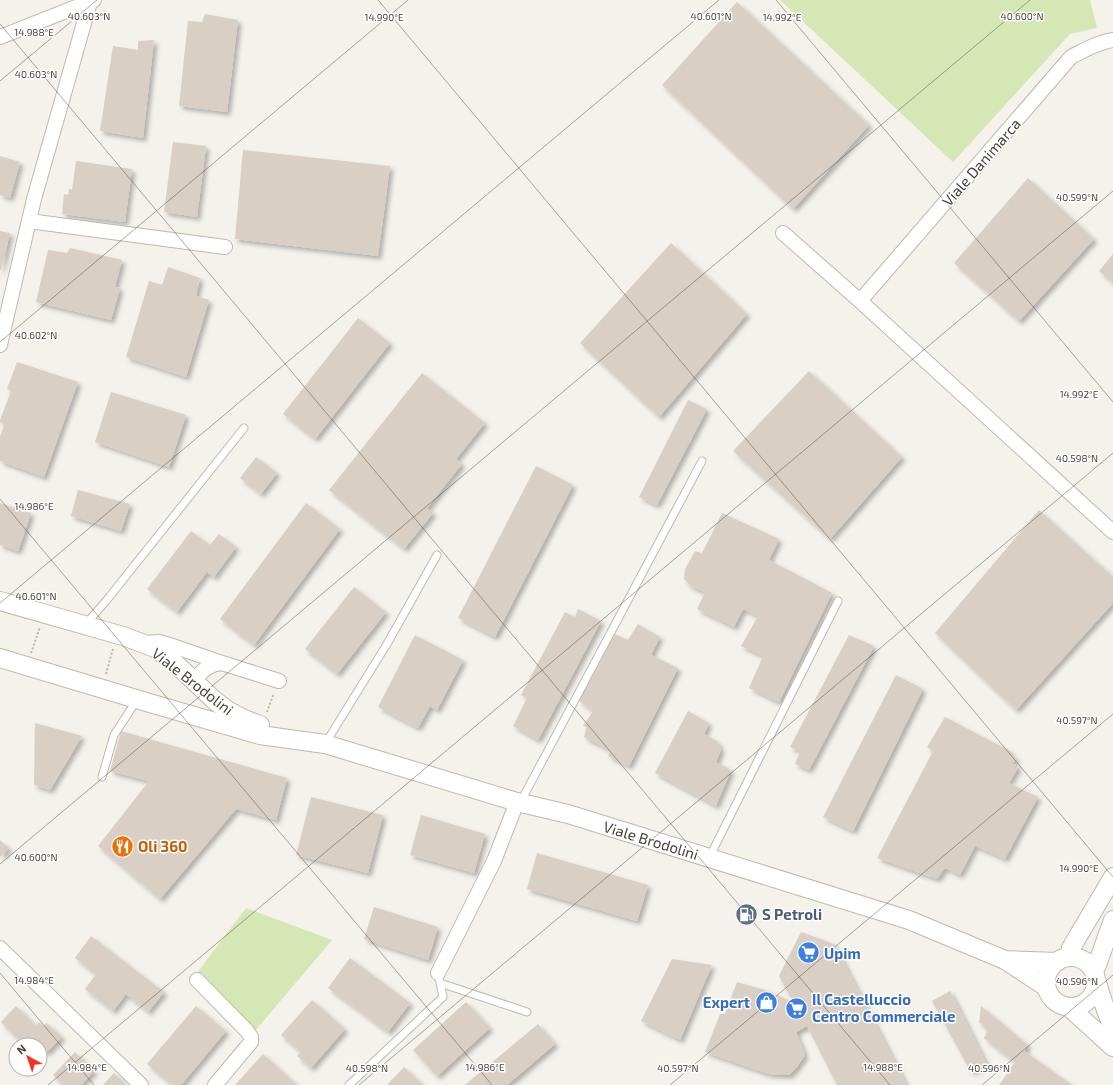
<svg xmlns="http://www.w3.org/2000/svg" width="1113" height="1085" font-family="'Exo 2',sans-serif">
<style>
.green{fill:#d5e7b5}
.building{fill:#d9cfc4;filter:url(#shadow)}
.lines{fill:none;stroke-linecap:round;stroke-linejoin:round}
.service-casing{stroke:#c0b8ad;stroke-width:9}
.minor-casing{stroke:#c0b8ad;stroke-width:16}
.tertiary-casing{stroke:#c0b8ad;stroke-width:20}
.path{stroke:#c2b39f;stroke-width:2;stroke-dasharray:2 2;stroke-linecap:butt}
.service{stroke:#fff;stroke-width:7}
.minor{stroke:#fff;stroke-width:14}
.tertiary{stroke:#fff;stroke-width:18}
.ticks{fill:none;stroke:#494139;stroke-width:1;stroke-opacity:0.45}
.labels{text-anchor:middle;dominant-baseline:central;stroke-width:3;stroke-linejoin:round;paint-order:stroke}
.street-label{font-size:15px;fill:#494139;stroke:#fff}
.food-label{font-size:15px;font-weight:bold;fill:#c56008;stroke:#fff;text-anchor:start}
.service-label{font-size:15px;font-weight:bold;fill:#4e5e75;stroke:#fff;text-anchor:start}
.shop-label{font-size:15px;font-weight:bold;fill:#366cbe;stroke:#fff;text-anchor:start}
.ticks-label{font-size:10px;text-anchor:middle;fill:#494139;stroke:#fff;stroke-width:3;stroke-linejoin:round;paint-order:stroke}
</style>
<defs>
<filter id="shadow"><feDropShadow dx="3.5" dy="3.5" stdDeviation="2" flood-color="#0004"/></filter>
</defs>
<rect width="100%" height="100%" fill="#f5f1eb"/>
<path class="green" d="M 780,0 L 1090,0 L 1097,28 L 1070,34 L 953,162 Z
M 246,908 L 332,940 L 255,1031 L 197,973 Z"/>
<path class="building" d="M 737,2 L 869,125 L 793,209 L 662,85 Z
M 205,14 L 238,20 L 227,112 L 179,106 L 188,21 L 202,22 Z
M 154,40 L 143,138 L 100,131 L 113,46 L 138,50 L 138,41 Z
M 173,142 L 206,146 L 197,217 L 164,212 Z
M 243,150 L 390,166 L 378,256 L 235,239 Z
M 0,156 L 20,162 L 10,198 L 0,195 Z
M 76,161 L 132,169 L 125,222 L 62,214 L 64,194 L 68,195 L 69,189 L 72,190 Z
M 1028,178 L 1094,239 L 1019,321 L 954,263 Z
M 0,231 L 10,233 L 1,270 L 0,270 Z
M 671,243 L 747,314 L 659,417 L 580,343 Z
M 70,248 L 122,260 L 115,287 L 120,288 L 111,320 L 36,302 L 48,250 L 67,253 Z
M 1113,254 L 1113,283 L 1099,271 Z
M 168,267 L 200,278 L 196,296 L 209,300 L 186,377 L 126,357 L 149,281 L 162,285 Z
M 358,318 L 390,343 L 315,439 L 283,414 Z
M 17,362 L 78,382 L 44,477 L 0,461 L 0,437 L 4,425 L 0,422 L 0,420 L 11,391 L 7,389 Z
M 809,371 L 902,457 L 830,539 L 733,451 Z
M 422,373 L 485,423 L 456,459 L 462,464 L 427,508 L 433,513 L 404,549 L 329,490 Z
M 111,392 L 186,415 L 169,467 L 95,442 Z
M 688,400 L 707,409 L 657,505 L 639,497 Z
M 256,457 L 277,473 L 261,494 L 240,478 Z
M 536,466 L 573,485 L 495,637 L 458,618 Z
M 78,490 L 130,504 L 121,531 L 71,516 Z
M 0,503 L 31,513 L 18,551 L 0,545 Z
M 306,503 L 340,529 L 254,645 L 220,619 Z
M 1039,510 L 1113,577 L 1113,603 L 1016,710 L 935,633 Z
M 722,513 L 779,539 L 769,560 L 832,593 L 779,702 L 749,688 L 763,656 L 741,646 L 758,616 L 743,609 L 734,627 L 697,609 L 705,592 L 692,587 L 684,579 L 685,569 L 695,551 L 702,553 Z
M 191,531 L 210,545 L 219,534 L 236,547 L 214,577 L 207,572 L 177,612 L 147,589 Z
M 354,587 L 386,612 L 337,674 L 305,649 Z
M 578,609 L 601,621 L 538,740 L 513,726 L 527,698 L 521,695 L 565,612 L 575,617 Z
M 638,624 L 660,637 L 651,655 L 678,668 L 629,766 L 608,756 L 610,750 L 584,737 L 587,727 L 583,726 L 593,711 L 579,701 L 615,634 L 628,640 Z
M 415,635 L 463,660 L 437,710 L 430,706 L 418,728 L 378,707 Z
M 849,635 L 874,646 L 809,770 L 795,764 L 800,751 L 790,747 Z
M 896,675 L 923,689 L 853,831 L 823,817 Z
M 688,711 L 709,723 L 704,734 L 717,741 L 721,750 L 716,762 L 731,770 L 716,806 L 655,773 Z
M 945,717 L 1012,752 L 1009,755 L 1016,757 L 1013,764 L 1019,766 L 1009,783 L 1038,797 L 1005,859 L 975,846 L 960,875 L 945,868 L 937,879 L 877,858 L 933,751 L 927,747 Z
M 35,723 L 82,736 L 50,790 L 34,785 Z
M 121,731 L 287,778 L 276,820 L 236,809 L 160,899 L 98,846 L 149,781 L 110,771 Z
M 311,797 L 383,815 L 368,873 L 296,855 Z
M 421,815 L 485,834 L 474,873 L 410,855 Z
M 0,840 L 9,848 L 0,857 Z
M 537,853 L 648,885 L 637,921 L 527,889 Z
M 374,907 L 438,927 L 428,960 L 364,939 Z
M 801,932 L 834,944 L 906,1084 L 905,1085 L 837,1085 L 807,1026 L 796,1032 L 805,1055 L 797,1067 L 789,1075 L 769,1074 L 705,1052 L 720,1014 L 725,1014 L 737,982 L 768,991 L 793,1002 L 779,976 Z
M 91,936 L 164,992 L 148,1012 L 126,994 L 113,1011 L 85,989 L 96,974 L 75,958 Z
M 350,958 L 410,1003 L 388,1032 L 328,988 Z
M 672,959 L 712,965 L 680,1040 L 641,1021 Z
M 950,991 L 987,1065 L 971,1072 L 932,1001 Z
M 312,1000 L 345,1029 L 311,1068 L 297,1056 L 301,1052 L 281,1035 Z
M 466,1002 L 490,1028 L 437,1076 L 413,1050 Z
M 16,1006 L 36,1026 L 39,1022 L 44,1026 L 47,1023 L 62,1037 L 46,1053 L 40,1047 L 40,1045 L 37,1044 L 36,1045 L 24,1045 L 1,1022 Z
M 196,1006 L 226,1031 L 181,1085 L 172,1085 L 147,1064 Z
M 981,1006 L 1028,1045 L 1024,1051 L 1072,1085 L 999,1085 L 1015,1062 L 984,1038 L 987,1032 L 983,1024 L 979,1023 Z
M 538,1024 L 555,1044 L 507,1085 L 465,1085 Z
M 75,1052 L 94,1071 L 81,1085 L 63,1085 L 53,1075 Z
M 263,1054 L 297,1085 L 235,1085 Z
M 404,1067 L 423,1085 L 387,1085 Z
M 114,1073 L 126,1085 L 103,1085 Z"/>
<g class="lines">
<defs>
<path id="service" d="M 86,624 L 106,601 L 244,428
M 325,744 L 387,644 L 437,555
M 102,777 L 114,735 L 137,700
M 520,803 L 702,461
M 709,858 L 838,601
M 440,983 L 527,1012
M 349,1085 L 443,997 L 438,973"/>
<path id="minor" d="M 0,37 L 94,0
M 29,221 L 225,247
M 783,233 L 860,301 L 1113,532
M 860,301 L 1071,57 C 1085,50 1098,42 1113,40
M 0,345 L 34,199 L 90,2
M 146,643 L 159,642 L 173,646 L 222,663 L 279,681
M 195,681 C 201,670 209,664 222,663
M 0,948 L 141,1085
M 438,973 L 494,861 L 517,802
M 197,980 L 247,1031 L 251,1037 L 251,1042 L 215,1085"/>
<path id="tertiary" d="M 0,601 L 123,636 L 155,648 L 175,663 L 214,700 L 227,710 L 244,719 L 260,725
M 0,658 L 153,704 L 260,735 L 325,744 L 517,802 L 568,814 L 909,920 L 1005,960 L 1046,987
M1046 982a25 25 0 1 1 50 0a25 25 0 1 1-50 0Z
M 1069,957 L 1071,948 L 1113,877
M 1006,960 L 1057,962
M 1094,970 L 1097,965 L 1113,920
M 1097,982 C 1101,997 1106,1012 1113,1027
M 1070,1008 L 1113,1047"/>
</defs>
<use href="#service" class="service-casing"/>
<use href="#minor" class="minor-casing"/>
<use href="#tertiary" class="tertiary-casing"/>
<path class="path" d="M 31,653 L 40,627
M 106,674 L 113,649
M 267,712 L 274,693"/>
<use href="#service" class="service"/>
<use href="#minor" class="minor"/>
<use href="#tertiary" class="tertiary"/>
</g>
<path class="ticks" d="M 378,0 L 1113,877M 776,0 L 1113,402M 0,24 L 890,1085M 0,81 L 97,0M 0,342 L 408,0M 0,499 L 492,1085M 0,603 L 719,0M 0,864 L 1030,0M 0,973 L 94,1085M 48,1085 L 1113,191M 359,1085 L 1113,453M 670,1085 L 1113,714M 982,1085 L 1113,975"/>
<defs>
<symbol id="restaurant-disc" viewBox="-11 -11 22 22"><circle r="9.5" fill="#e8710a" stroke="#fff"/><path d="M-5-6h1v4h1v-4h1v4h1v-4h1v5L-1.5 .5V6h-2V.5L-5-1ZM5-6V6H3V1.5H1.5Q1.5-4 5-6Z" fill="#fff"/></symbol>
<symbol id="fuel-disc" viewBox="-11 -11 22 22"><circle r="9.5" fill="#5c6f8a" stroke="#fff"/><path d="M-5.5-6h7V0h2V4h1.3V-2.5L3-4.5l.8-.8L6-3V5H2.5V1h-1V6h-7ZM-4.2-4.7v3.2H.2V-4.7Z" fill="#fff"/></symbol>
<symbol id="supermarket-disc" viewBox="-11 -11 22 22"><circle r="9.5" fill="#3f7fe0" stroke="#fff"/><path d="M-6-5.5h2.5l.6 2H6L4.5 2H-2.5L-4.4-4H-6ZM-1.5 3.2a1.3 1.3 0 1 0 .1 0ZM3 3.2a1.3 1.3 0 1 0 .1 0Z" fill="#fff"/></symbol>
<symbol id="shop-disc" viewBox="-11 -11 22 22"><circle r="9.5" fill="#3f7fe0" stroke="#fff"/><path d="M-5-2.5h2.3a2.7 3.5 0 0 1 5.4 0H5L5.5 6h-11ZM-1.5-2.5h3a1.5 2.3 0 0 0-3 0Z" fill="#fff"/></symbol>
</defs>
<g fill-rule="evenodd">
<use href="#restaurant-disc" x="110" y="834" width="25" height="25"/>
<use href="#fuel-disc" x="734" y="902" width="25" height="25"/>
<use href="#supermarket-disc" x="796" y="940" width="25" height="25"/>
<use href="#shop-disc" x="754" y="990" width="25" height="25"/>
<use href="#supermarket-disc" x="784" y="996" width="25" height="25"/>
</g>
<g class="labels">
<g class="street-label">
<text transform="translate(981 162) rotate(-49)">Viale Danimarca</text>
<text transform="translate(193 681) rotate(38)">Viale Brodolini</text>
<text transform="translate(651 840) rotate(17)">Viale Brodolini</text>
</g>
<g class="food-label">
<text x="138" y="846">Oli 360</text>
</g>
<g class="service-label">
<text x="762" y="914">S Petroli</text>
</g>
<g class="shop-label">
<text x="824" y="953">Upim</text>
<text x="812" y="999">Il Castelluccio<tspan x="812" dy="17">Centro Commerciale</tspan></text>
<text x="750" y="1002" text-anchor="end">Expert</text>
</g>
</g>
<g class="ticks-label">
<text x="89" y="20">40.603°N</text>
<text x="711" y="20">40.601°N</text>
<text x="1022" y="20">40.600°N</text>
<text x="782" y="21">14.992°E</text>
<text x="384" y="21">14.990°E</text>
<text x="34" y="36">14.988°E</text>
<text x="36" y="78">40.603°N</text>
<text x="1077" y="201">40.599°N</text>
<text x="36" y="339">40.602°N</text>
<text x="1079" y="398">14.992°E</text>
<text x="1077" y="462">40.598°N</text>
<text x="34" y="510">14.986°E</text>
<text x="36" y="600">40.601°N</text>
<text x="1077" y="724">40.597°N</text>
<text x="36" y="861">40.600°N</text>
<text x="1079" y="872">14.990°E</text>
<text x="34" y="984">14.984°E</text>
<text x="1077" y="985">40.596°N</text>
<text x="87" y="1071">14.984°E</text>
<text x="485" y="1071">14.986°E</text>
<text x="883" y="1071">14.988°E</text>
<text x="367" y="1072">40.598°N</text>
<text x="678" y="1072">40.597°N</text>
<text x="989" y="1072">40.596°N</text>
</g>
<g transform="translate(28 1057) rotate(320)"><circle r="19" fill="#ffffff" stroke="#b6b3b0"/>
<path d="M0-3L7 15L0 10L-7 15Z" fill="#f33324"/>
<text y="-6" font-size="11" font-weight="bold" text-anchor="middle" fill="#494139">N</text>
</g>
</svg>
